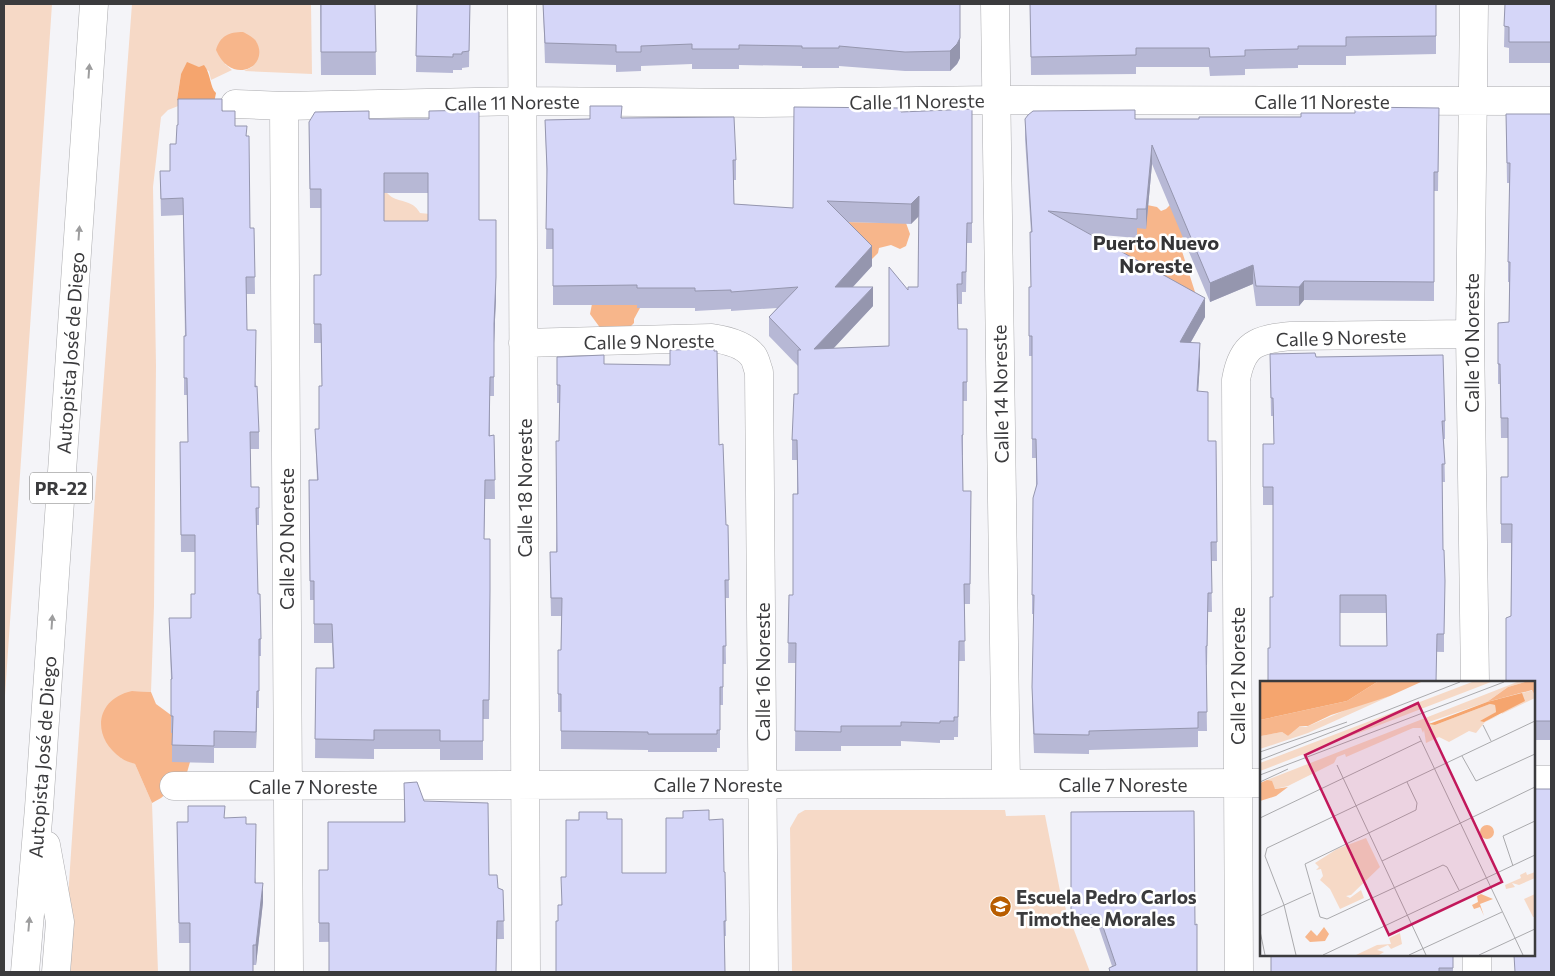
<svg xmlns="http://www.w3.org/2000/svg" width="1555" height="976" font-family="Commissioner,sans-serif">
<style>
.green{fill:#f6d9c6}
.forest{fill:#f7b68b}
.water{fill:#f5a56e}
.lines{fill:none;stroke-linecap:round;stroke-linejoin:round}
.minor-casing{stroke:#ababae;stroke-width:29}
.highway-casing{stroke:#ababae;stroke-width:29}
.minor{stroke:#fff;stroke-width:28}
.highway{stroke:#fff;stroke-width:28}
.wall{fill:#b7b8d5;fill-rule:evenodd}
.shaded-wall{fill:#9596ae}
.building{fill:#d5d6f8;stroke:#9596ae;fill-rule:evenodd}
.oneway{fill:#9d9d9e}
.labels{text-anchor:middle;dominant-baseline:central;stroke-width:5;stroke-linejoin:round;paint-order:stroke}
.shield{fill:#fff;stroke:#767677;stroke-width:1}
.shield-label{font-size:18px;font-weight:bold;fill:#3b3b3d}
.street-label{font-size:19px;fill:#3b3b3d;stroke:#fff}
.poi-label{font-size:19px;font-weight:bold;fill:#3b3b3d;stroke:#fff;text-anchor:start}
.neighbourhood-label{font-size:20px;font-weight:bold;fill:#343436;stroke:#fff}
.inset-road{fill:none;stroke:#aaaaad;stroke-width:1}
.view{fill:#c2185b;fill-opacity:0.15;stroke:#c2185b;stroke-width:2.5}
.inset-edge{fill:none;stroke:#3b3b3d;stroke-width:2.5}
</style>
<rect width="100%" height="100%" fill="#f4f4f8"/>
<path class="green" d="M 4,4 L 52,4 L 4,710 Z
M 132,4 L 311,4 L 312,74 L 244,71 L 252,67 L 259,50 L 256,41 L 252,38 L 225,64 L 232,70 L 211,80 L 209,71 L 193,65 L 181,74 L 177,99 L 186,103 L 168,110 L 161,117 L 153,187 L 156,365 L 154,606 L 151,692 L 132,691 L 121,758 L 135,764 L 152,803 L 158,972 L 63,972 L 95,496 Z
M 369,144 C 372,152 382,189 387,193 C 397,204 412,198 420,213 L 430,214 L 432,235 L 369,236 Z
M 805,810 L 1005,810 L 1006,816 L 1045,815 L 1061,896 L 1090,972 L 792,972 L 790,828 L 798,814 Z"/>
<path class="forest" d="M 243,32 C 247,34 253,37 256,41 C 271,66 232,87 216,50 C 220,36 229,32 243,32 Z
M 1147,205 L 1157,207 L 1161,211 L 1166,209 L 1170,205 L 1185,238 L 1180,245 L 1195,292 L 1191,295 L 1165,280 L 1161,272 L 1156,269 L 1149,270 L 1117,250 L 1118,245 L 1133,238 L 1137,228 L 1146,228 Z
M 841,222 L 906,223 L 910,234 L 906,246 L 900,249 L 891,245 L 879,248 L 878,253 L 869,262 Z
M 592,304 L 637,305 L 640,308 L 634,319 L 634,323 L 628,329 L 601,329 L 590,314 Z
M 132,691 L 151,692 L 156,704 L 175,718 L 172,761 L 190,762 L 186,776 L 161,798 L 152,803 L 135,764 C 130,762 125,761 121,758 C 91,737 95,699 132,691 Z"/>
<path class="water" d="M 187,62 L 199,67 L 204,65 C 211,74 210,88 216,93 L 214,103 L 186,103 L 177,100 L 181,74 Z"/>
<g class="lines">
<defs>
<path id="minor" d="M 522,4 L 526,972
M 995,4 L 1006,784
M 1474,4 L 1470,334 L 1475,682
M 235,104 L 284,106 L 522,101 L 760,103 L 995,100 L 1551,101
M 284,106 L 289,972
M 523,343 L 712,338 C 726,340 744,344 753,356 C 756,360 757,367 759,372 L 764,972
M 1534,780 L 1551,780
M 174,786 L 1261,783
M 1477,955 L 1477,972
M 1239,972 L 1236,380 C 1242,344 1257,339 1291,336 L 1470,334"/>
<path id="highway" d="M 46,845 L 60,922 L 56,972
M 25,972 L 39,808 L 94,4"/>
</defs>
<use href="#minor" class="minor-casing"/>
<use href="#highway" class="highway-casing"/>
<use href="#minor" class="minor"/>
<use href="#highway" class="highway"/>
</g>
<path class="wall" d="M 320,4 L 375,4 L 376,75 L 321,75 Z
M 417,4 L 470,4 L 469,67 L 462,68 L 462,70 L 453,70 L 453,73 L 416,72 Z
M 543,4 L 960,4 L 960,58 L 957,64 L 950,71 L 905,71 L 839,66 L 839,68 L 802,68 L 802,66 L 739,65 L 739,69 L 692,69 L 692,64 L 641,66 L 641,71 L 616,72 L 616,65 L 545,63 Z
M 1030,4 L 1436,4 L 1436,54 L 1346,56 L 1346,65 L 1298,65 L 1298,68 L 1245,69 L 1245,75 L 1210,76 L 1209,67 L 1136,67 L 1136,74 L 1031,75 Z
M 1505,4 L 1551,4 L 1551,63 L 1509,63 L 1509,48 L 1504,47 Z
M 1439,108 L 1438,191 L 1434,191 L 1434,301 L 1304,300 L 1299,306 L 1256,306 L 1253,284 L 1210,302 L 1152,164 L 1146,229 L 1137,228 L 1137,238 L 1090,234 L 1205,317 L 1191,342 L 1200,362 L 1198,391 L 1208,441 L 1216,441 L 1217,561 L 1211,561 L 1212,612 L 1208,612 L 1207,665 L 1206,665 L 1207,731 L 1198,731 L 1198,747 L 1089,750 L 1089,754 L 1034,753 L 1032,707 L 1034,614 L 1032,614 L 1032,595 L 1036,485 L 1036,458 L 1032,458 L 1032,356 L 1029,356 L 1029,287 L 1031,287 L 1030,232 L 1031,232 L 1025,139 L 1025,119 L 1199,119 L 1301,117 L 1355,113 Z
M 972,109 L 972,243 L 967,243 L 966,292 L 962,292 L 962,304 L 957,304 L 958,329 L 967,329 L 967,401 L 963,401 L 963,455 L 962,455 L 963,491 L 971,491 L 970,604 L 964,604 L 965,661 L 959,661 L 958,737 L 954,737 L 954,740 L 940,740 L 940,743 L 901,741 L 901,746 L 841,746 L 841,751 L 795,751 L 796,663 L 788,663 L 789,595 L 793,595 L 797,494 L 797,460 L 792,460 L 792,440 L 798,394 L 798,366 L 769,336 L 769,317 L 777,308 L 731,311 L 731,309 L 695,311 L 695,308 L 637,308 L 637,305 L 553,305 L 553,249 L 546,249 L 547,181 L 545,120 L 622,118 L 736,160 L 736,180 L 734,180 L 734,204 L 793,208 L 901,112 ZM 919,216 L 918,287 L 889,346 L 833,349 L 873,306 L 853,287 L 872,266 L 848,222 L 911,224 Z
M 222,111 L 235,126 L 247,136 L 250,228 L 254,228 L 255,294 L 246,294 L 247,330 L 256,386 L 259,432 L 259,449 L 250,449 L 251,487 L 259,487 L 259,525 L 256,525 L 258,594 L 261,639 L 261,656 L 259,656 L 259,708 L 257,708 L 256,748 L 214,748 L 214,763 L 172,762 L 172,733 L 171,733 L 171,679 L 169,618 L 191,618 L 191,594 L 195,594 L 195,552 L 181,552 L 180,442 L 188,442 L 187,395 L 184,395 L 184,336 L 185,336 L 183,215 L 161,216 L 160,171 L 170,171 L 176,144 L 178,125 Z
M 1506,114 L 1551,114 L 1551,740 L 1534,740 L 1534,682 L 1506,682 L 1511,616 L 1511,543 L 1501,543 L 1501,477 L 1508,477 L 1508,438 L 1501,438 L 1500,384 L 1498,384 L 1498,323 L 1509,322 L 1509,282 L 1508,282 L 1508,262 L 1510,183 L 1507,183 Z
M 369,119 L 479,220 L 496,296 L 494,343 L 494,396 L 490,396 L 490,436 L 494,435 L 495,499 L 485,499 L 484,539 L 490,609 L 489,719 L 483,719 L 483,760 L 440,760 L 440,749 L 374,749 L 374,759 L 315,758 L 316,668 L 333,668 L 332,643 L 314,643 L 314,600 L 310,600 L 309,480 L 317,480 L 315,429 L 319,429 L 322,386 L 321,343 L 314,343 L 314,275 L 321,275 L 321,208 L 310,208 L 309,122 ZM 384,193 L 428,193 L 428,221 L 384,221 Z
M 1270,354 L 1316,357 L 1445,421 L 1445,439 L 1444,439 L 1445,482 L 1442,482 L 1443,550 L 1444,550 L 1444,652 L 1270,648 L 1273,597 L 1273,505 L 1263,505 L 1263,444 L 1274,444 L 1273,416 L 1271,416 ZM 1340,613 L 1386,613 L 1387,646 L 1340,646 Z
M 557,357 L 604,364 L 719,445 L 726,525 L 728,525 L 729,598 L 725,598 L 726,664 L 723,664 L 723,705 L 720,705 L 720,748 L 717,748 L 717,752 L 648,752 L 648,750 L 561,749 L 561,712 L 558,712 L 558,650 L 561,650 L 562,616 L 551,616 L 550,570 L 550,552 L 556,552 L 560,403 L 557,403 Z
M 404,783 L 424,801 L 489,875 L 498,888 L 503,890 L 504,939 L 319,942 L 319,870 L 328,870 L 404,822 Z
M 1071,812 L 1195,925 L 1197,972 L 1109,972 L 1109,968 L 1112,966 L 1099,928 L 1071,928 Z
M 225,818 L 246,824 L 256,883 L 263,902 L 256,965 L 253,965 L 190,943 L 179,943 L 177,822 L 188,822 Z
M 607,819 L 622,873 L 666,873 L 709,820 L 724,872 L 725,872 L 726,936 L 724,936 L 725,972 L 556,972 L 558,921 L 579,820 Z
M 1453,955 L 1453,972 L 1271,972 Z"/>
<path class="shaded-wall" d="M 960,38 L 960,58 L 957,64 L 950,71 L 950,51 Z
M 1152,145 L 1152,164 L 1146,229 L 1146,209 Z
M 919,196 L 919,216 L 911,224 L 911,204 Z
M 872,246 L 872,266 L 835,306 L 835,287 Z
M 1253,265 L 1253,284 L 1210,302 L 1210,283 Z
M 496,277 L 496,296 L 494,343 L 494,324 Z
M 1304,281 L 1304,300 L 1299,306 L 1299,287 Z
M 873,287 L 873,306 L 814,369 L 814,349 Z
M 1205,298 L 1205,317 L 1180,361 L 1180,342 Z
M 1200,343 L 1200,362 L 1197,410 L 1197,391 Z
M 257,691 L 257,708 L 256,748 L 256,732 Z
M 263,883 L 263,902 L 256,965 L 256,945 Z"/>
<path class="building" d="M 321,4 L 375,4 L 376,52 L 321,52 Z
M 417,4 L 470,4 L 469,51 L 462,52 L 462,54 L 453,54 L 453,57 L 416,56 Z
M 543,4 L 960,4 L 960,38 L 957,44 L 950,51 L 905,52 L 839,46 L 839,48 L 802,48 L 802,46 L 739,45 L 739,49 L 692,49 L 692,44 L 641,46 L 641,52 L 616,52 L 616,45 L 545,43 Z
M 1030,4 L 1436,4 L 1436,36 L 1346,37 L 1346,46 L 1298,46 L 1298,49 L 1245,50 L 1245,56 L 1210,57 L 1209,48 L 1136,48 L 1136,55 L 1031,57 Z
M 1505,4 L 1551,4 L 1551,42 L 1509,42 L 1509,27 L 1504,26 Z
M 178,99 L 222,99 L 222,111 L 235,111 L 235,126 L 247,126 L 246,136 L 249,136 L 250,228 L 254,228 L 255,277 L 246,277 L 247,330 L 256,330 L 255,387 L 257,386 L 259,432 L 250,432 L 251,487 L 259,487 L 259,508 L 256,508 L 258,594 L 260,594 L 261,639 L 259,639 L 259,691 L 257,691 L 256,732 L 214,731 L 214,746 L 172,745 L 173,716 L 171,716 L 171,679 L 172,679 L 169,618 L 191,618 L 191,594 L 195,594 L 195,535 L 181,535 L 180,442 L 188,442 L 187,378 L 184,378 L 184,336 L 186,336 L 183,198 L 161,199 L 160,171 L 170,171 L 170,144 L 176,144 L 177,125 L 178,125 Z
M 590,106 L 622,106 L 621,118 L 734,117 L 736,160 L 733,160 L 734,204 L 793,208 L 794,107 L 901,108 L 901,112 L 972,109 L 972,223 L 967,223 L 966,272 L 962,272 L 962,284 L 957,284 L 958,329 L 967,329 L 967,382 L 963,382 L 963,435 L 962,435 L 963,491 L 971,491 L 970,584 L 964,584 L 965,641 L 959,641 L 958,717 L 954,717 L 954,721 L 940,721 L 940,723 L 901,722 L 901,726 L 841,726 L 841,732 L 795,731 L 796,643 L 788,643 L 789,595 L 793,595 L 793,494 L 798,494 L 797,440 L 792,440 L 794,394 L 798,394 L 798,350 L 801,350 L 769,317 L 798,287 L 731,292 L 731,290 L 695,291 L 695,288 L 637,288 L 637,285 L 553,286 L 553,229 L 546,229 L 547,169 L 545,120 L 590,119 ZM 919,196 L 918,287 L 908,287 L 908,290 L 889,267 L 889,346 L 814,349 L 873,287 L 835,287 L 872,246 L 827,201 L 911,204 Z
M 1355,107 L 1439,108 L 1438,172 L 1434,172 L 1434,282 L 1304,281 L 1299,287 L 1256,286 L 1253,265 L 1210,283 L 1152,145 L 1146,209 L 1137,209 L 1137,219 L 1048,211 L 1205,298 L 1180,342 L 1200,343 L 1197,391 L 1208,392 L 1208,441 L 1216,441 L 1217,542 L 1211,542 L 1212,593 L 1208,593 L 1207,646 L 1206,646 L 1207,712 L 1198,712 L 1198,728 L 1089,731 L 1089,735 L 1034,734 L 1032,687 L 1034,595 L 1032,595 L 1033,498 L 1037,484 L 1036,439 L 1032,439 L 1032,336 L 1029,336 L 1029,287 L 1031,287 L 1030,232 L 1032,232 L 1025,119 L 1028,115 L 1033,111 L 1135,110 L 1135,119 L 1199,119 L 1199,117 L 1301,117 L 1301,113 L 1355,113 Z
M 479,110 L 479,220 L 496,220 L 496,277 L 494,324 L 494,377 L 490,377 L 489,436 L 494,435 L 495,480 L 485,480 L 484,539 L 490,539 L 490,590 L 489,700 L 483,700 L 483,741 L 440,741 L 440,730 L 374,730 L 374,740 L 315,739 L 316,668 L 334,668 L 332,624 L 314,624 L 314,581 L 310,581 L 309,480 L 318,480 L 315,429 L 319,429 L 319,386 L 322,386 L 321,324 L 314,324 L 314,275 L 321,275 L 321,189 L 310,189 L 309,122 L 315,112 L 369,111 L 369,119 L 429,119 L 429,111 ZM 384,173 L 428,173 L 428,221 L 384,221 Z
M 1506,114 L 1551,114 L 1551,721 L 1534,721 L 1534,682 L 1506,682 L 1506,618 L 1511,616 L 1512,524 L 1501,524 L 1501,477 L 1508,477 L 1508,418 L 1501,418 L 1500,364 L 1498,364 L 1498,323 L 1509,322 L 1510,262 L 1508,262 L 1510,163 L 1507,163 Z
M 714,349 L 714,351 L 717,351 L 719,445 L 723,444 L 726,525 L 728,525 L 729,580 L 725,580 L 726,646 L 723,646 L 723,687 L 720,687 L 720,730 L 717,730 L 717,734 L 648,734 L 648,732 L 561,731 L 561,694 L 558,694 L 558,650 L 561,650 L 562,598 L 551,598 L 550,552 L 557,552 L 556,441 L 559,441 L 560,385 L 557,385 L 557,357 L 604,355 L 604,364 L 670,365 L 670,350 Z
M 1315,353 L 1316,357 L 1443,355 L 1445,421 L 1442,421 L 1445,464 L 1442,464 L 1443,550 L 1444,550 L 1445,581 L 1444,634 L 1437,634 L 1436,682 L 1268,682 L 1268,648 L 1270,648 L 1270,597 L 1273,597 L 1273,487 L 1263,487 L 1263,444 L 1274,444 L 1273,398 L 1271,398 L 1270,354 ZM 1340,595 L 1386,595 L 1387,646 L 1340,646 Z
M 417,782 L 424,801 L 488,803 L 489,875 L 497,875 L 498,888 L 503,890 L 504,921 L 497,921 L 496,972 L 329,972 L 329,923 L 319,923 L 319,870 L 328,870 L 328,822 L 405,822 L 404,783 Z
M 1534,789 L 1551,789 L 1551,972 L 1515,972 L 1514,955 L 1534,955 Z
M 188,806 L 225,806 L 224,818 L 246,817 L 246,824 L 256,824 L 255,883 L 263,883 L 256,945 L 253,945 L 253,972 L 190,972 L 190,923 L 179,923 L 177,822 L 188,822 Z
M 709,810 L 709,820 L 723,819 L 724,872 L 725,872 L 726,921 L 724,921 L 725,972 L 556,972 L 556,921 L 558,921 L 558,905 L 562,905 L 561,877 L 566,877 L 566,820 L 579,820 L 579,812 L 607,812 L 607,819 L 622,819 L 622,873 L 666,873 L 666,818 L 683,818 L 683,811 Z
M 1194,811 L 1195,925 L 1197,924 L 1197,972 L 1110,972 L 1109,968 L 1116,965 L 1099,915 L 1071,915 L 1071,812 Z
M 1271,955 L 1453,955 L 1453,968 L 1439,968 L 1439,972 L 1271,972 Z"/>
<defs><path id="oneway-solid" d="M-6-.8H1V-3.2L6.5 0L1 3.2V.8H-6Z" transform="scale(1.25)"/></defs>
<g class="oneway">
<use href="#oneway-solid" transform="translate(89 71) rotate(-86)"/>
<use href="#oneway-solid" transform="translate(79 233) rotate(-86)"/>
<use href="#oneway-solid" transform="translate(52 622) rotate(-86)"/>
<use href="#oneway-solid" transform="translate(29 924) rotate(-85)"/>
</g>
<defs>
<symbol id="school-disc" viewBox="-11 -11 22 22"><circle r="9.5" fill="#b85d00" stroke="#fff"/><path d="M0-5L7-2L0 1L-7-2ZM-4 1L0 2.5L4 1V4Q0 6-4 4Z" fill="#fff"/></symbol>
</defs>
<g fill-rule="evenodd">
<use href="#school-disc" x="988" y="894" width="25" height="25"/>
</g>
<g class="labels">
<rect class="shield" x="30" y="472.5" width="62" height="31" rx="4"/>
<g class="shield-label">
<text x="61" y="488">PR-22</text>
</g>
<g class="street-label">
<text transform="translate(917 101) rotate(-1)">Calle 11 Noreste</text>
<text x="1322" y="101">Calle 11 Noreste</text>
<text transform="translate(512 102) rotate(-1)">Calle 11 Noreste</text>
<text transform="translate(1341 337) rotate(-2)">Calle 9 Noreste</text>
<text transform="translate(649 341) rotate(-1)">Calle 9 Noreste</text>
<text transform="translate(1471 343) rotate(-90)">Calle 10 Noreste</text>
<text transform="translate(70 353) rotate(-86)">Autopista José de Diego</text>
<text transform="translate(1000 394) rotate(-91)">Calle 14 Noreste</text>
<text transform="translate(524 488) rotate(-90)">Calle 18 Noreste</text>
<text transform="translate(286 539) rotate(-90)">Calle 20 Noreste</text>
<text transform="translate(762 672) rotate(-90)">Calle 16 Noreste</text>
<text transform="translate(1237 676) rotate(-90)">Calle 12 Noreste</text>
<text transform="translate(42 757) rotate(-86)">Autopista José de Diego</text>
<text x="718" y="784">Calle 7 Noreste</text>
<text x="1123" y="784">Calle 7 Noreste</text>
<text x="313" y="786">Calle 7 Noreste</text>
</g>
<g class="poi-label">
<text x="1016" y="896">Escuela Pedro Carlos<tspan x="1016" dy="22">Timothee Morales</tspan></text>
</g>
<g class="neighbourhood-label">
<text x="1156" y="242">Puerto Nuevo<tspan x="1156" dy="23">Noreste</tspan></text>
</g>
</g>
<g transform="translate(1260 681)">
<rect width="275" height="275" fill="#f4f4f8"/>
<path d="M 212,1 L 231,1 L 0,90 L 0,82 ZM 257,1 L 265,1 L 248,6 L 227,21 L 169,41 L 175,44 L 230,23 L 235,24 L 236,31 L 224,40 L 242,33 L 238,18 L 274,9 L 275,17 L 225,41 L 216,52 L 209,50 L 189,61 L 179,56 L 166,62 L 164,49 L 163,52 L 161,47 L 153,47 L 86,76 L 85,73 L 77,76 L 74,82 L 28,105 L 15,108 L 7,99 ZM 130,15 L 48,52 L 0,68 L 1,55 L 22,51 L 28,55 L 40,45 L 46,46 L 102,22 ZM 106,157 L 120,186 L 91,214 L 86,215 L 90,217 L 101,209 L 104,217 L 80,228 L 70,208 L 60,199 L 63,195 L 61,188 L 56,189 L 59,186 L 55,182 L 77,168 ZM 266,191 L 267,194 L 275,191 L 275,197 L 259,204 L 252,202 L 255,206 L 246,208 L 245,204 L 261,197 L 260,194 ZM 275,213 L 275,236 L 273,236 L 264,218 ZM 140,252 L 142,263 L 131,268 L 128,264 L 117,269 L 124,271 L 119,274 L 96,274 L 117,264 L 131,263 L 129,257 Z" fill="#f6d9c6"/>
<path d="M 117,1 L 161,1 L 130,15 L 71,34 L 48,45 L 40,45 L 28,55 L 22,51 L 1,55 L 0,60 L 0,39 L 87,20 ZM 265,1 L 275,1 L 275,14 L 272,9 L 227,21 L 248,6 ZM 7,99 L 12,100 L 15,108 L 28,106 L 16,115 L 0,120 L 0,102 ZM220 151a7 7 0 1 1 14 0a7 7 0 1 1-14 0ZM 221,213 L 233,218 L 220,223 L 224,235 L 220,226 L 214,228 L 212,224 L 218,221 L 217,215 ZM 64,246 L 69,253 L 65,260 L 50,261 L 45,256 L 51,249 L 57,255 Z" fill="#f7b68b"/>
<path d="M 0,1 L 117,1 L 87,20 L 0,39 ZM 262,12 L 265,20 L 224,41 L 220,40 L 236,31 L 235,24 L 230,23 L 175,44 L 169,43 L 227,21 Z" fill="#f5a56e"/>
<path class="inset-road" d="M 223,44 L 231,60M 159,55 L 263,274M 0,71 L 87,41M 202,75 L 216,100 L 275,73M 0,79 L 200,1M 77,84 L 166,274M 0,94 L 244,1M 0,101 L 28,88M 147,101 L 157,122 L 156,129 L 45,183 L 60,236 L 67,238 L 183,184 L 187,186 L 199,209M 0,137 L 161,60M 122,180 L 275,106M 253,185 L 243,155 L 275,140M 0,235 L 51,212M 0,250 L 5,274M 36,274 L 24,224 L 5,175 L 7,167 L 275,40M 63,274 L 275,174M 149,274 L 242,231M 219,274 L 275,248"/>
<path class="view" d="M 158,22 L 242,201 L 129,254 L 45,74 Z"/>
<rect width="275" height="275" class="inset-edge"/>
</g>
<rect width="1555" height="976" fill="none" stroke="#3b3b3d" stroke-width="10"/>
</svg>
